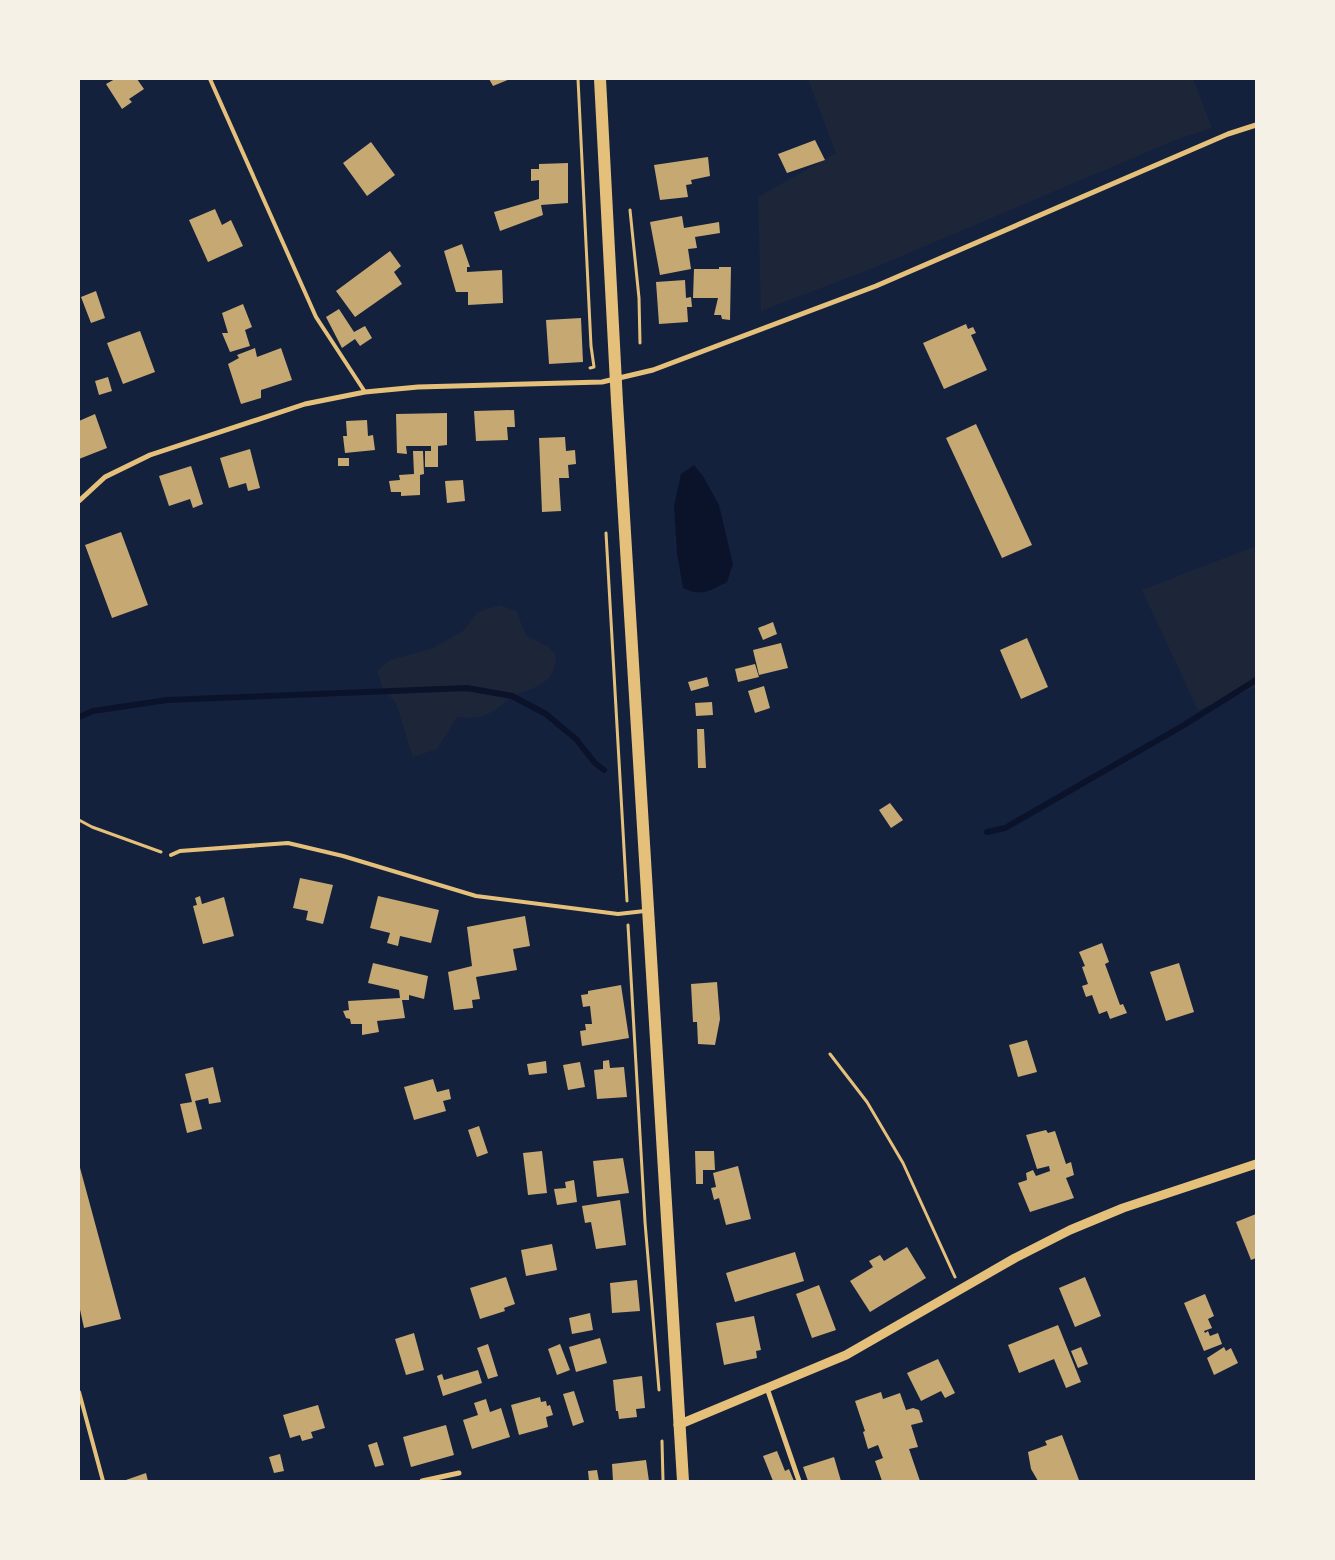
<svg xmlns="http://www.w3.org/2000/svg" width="1335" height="1560" font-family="Overpass,sans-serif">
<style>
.green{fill:#1d2539}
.water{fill:#0b132b}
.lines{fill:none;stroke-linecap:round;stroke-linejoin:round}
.stream{stroke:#0b132b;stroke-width:6}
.building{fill:#c6a872}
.path{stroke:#e5c07b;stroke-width:3}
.service{stroke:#e5c07b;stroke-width:4}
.minor{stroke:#e5c07b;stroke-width:5}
.tertiary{stroke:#e5c07b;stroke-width:9}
.primary{stroke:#e5c07b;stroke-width:12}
</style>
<rect width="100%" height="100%" fill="#14213d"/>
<path class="green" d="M 808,79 L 1193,79 L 1212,128 L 1178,139 L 871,269 L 761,311 L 758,197 L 836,153 Z
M 1256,546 L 1256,687 L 1198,710 L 1142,590 Z
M 500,605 L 516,611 L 526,635 L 547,646 L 555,653 C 559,681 537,687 515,695 C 511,697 507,701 503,704 C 484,718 479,719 457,717 L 437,749 L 413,757 L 396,703 L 383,689 L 377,671 L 390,660 L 433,648 L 463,631 L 478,612 Z"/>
<path class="water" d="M 694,465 L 703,476 L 719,505 L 733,564 L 727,582 C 709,591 702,597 683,588 L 677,553 L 674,506 L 681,474 Z"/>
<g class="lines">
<path class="stream" d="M 79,717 L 93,711 L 167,700 L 467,688 L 512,696 L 546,714 L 576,739 L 595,763 L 604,770
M 987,832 L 1005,828 L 1184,725 L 1256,680"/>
</g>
<path class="building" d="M 115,79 L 137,79 L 144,89 L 129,99 L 132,102 L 122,109 L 106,84 Z
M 489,79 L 510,79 L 493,86 Z
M 815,140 L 825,160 L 787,173 L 778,154 Z
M 371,142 L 395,175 L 367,196 L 343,163 Z
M 708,157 L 710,176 L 691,180 L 692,184 L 686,185 L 688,197 L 660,200 L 654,165 Z
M 568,163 L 568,203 L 541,205 L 543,215 L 500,231 L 494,212 L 539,199 L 539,180 L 531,181 L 531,169 L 539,169 L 539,164 Z
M 215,209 L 222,225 L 231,220 L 243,246 L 208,262 L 189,220 Z
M 682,216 L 684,228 L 719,222 L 720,233 L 695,237 L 697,248 L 688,249 L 691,269 L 660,275 L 650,222 Z
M 462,244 L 470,267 L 467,267 L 467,272 L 502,270 L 503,303 L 468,305 L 468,292 L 456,292 L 444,251 Z
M 390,251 L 401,266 L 394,272 L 402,284 L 355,317 L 336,291 Z
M 719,267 L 731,267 L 730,320 L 722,319 L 721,315 L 714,315 L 718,298 L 693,298 L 694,269 L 719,269 Z
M 685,280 L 686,298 L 691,297 L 692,307 L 687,307 L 688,322 L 659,324 L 656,282 Z
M 96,291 L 105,318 L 91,323 L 81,297 Z
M 243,304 L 252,327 L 245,330 L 250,346 L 230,352 L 222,333 L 228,333 L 222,313 Z
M 339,309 L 354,332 L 365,326 L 372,338 L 360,346 L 355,339 L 342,348 L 326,317 Z
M 581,318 L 583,362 L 549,364 L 546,320 Z
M 966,324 L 968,329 L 973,327 L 976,333 L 971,335 L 987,370 L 944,389 L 923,343 Z
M 140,331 L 155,372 L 123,384 L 107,343 Z
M 255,348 L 257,357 L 281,348 L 292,380 L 261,390 L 261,398 L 241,404 L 228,364 L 239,358 L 237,355 Z
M 108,377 L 112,391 L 99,395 L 95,381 Z
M 514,410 L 515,427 L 507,427 L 508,440 L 476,441 L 474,411 Z
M 447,413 L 447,445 L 438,446 L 438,467 L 425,467 L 425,451 L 431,451 L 431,446 L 406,446 L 407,454 L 397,453 L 396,414 Z
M 95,414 L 107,448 L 79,459 L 79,421 Z
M 367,420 L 368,436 L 373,435 L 375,450 L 345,453 L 343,436 L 347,436 L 346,421 Z
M 976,424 L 1032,545 L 1002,558 L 946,438 Z
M 565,437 L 566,451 L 575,450 L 576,464 L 568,465 L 569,478 L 559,478 L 561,511 L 542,512 L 539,438 Z
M 250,449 L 260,488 L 248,491 L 246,483 L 229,488 L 220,458 Z
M 413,451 L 423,451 L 424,474 L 420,475 L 420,495 L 401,496 L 401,492 L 391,492 L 389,481 L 400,480 L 399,475 L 414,474 Z
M 338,458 L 349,458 L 349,466 L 338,466 Z
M 191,466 L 203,504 L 193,508 L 190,499 L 169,506 L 159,476 Z
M 463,480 L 465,501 L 447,503 L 445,481 Z
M 121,532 L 148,605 L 112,618 L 85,545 Z
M 773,622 L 777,634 L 763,640 L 758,628 Z
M 1027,638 L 1048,687 L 1021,699 L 1000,650 Z
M 781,643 L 788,668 L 759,675 L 753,650 Z
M 755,664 L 759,677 L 738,682 L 735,669 Z
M 707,677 L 709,686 L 691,691 L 688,682 Z
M 764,686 L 770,708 L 755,713 L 748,691 Z
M 712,702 L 713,715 L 696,716 L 695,703 Z
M 697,729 L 704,729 L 706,768 L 698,768 Z
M 890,803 L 903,820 L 891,828 L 879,810 Z
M 300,878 L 333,885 L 323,924 L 306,920 L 308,911 L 293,908 Z
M 200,896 L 202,904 L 224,897 L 234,936 L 203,944 L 193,906 L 197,905 L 195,898 Z
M 378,896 L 439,910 L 431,943 L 400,936 L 398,946 L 387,943 L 390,933 L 370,928 Z
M 525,916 L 530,946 L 513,949 L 517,970 L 476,977 L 480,999 L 472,1000 L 473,1008 L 454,1010 L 448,972 L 472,966 L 467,927 Z
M 1102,943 L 1109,962 L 1105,964 L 1120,1005 L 1123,1004 L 1127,1013 L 1110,1019 L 1107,1011 L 1099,1014 L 1092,995 L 1086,997 L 1082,986 L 1088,984 L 1082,967 L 1085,966 L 1079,952 Z
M 373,963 L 428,976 L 424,999 L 409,995 L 409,1000 L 402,1000 L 405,1018 L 377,1021 L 379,1032 L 362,1035 L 362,1024 L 351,1024 L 350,1019 L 346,1018 L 343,1011 L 349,1010 L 348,1001 L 400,998 L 399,990 L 368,983 Z
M 1179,963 L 1194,1012 L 1166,1021 L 1150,972 Z
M 717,982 L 720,1019 L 715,1045 L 698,1044 L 697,1022 L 693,1022 L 691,984 Z
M 621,985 L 629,1038 L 582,1046 L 580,1031 L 586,1030 L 585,1024 L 592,1024 L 590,1006 L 583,1007 L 581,995 L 588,994 L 588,991 Z
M 1027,1040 L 1037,1072 L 1018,1077 L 1009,1045 Z
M 609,1060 L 610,1068 L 624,1067 L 627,1097 L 597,1099 L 594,1070 L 603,1069 L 603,1061 Z
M 546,1061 L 547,1073 L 529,1075 L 527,1064 Z
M 580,1062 L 585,1087 L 568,1090 L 563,1065 Z
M 213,1067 L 221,1102 L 209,1104 L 208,1098 L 195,1101 L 202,1129 L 187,1133 L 180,1104 L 192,1102 L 185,1074 Z
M 433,1079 L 437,1092 L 449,1089 L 451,1099 L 443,1101 L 446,1111 L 414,1120 L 404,1087 Z
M 479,1126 L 488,1153 L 477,1157 L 468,1130 Z
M 1046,1130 L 1048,1133 L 1055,1131 L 1066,1164 L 1071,1162 L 1074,1175 L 1066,1178 L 1074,1198 L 1030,1212 L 1018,1183 L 1027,1180 L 1026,1173 L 1033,1170 L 1036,1176 L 1050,1171 L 1049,1166 L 1037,1169 L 1026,1135 Z
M 542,1151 L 547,1193 L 528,1195 L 523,1153 Z
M 695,1151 L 714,1151 L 715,1170 L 703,1170 L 703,1184 L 696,1184 Z
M 623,1158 L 629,1193 L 597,1197 L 593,1161 Z
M 79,1164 L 121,1319 L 84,1328 L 79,1305 Z
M 738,1166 L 751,1219 L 726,1225 L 719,1198 L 714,1200 L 711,1188 L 716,1187 L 713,1173 Z
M 574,1180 L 577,1202 L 557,1205 L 554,1189 L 566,1188 L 565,1182 Z
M 620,1200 L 626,1245 L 596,1249 L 591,1222 L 585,1223 L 582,1206 Z
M 1256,1214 L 1256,1258 L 1251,1260 L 1236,1222 Z
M 552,1244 L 557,1270 L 526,1276 L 521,1250 Z
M 907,1247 L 926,1278 L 870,1312 L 850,1281 L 873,1267 L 869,1261 L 880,1255 L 884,1261 Z
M 795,1252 L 804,1281 L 735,1302 L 726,1273 Z
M 506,1277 L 515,1304 L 504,1308 L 505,1311 L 480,1319 L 470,1288 Z
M 1085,1277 L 1101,1316 L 1075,1327 L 1059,1288 Z
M 637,1280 L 640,1311 L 612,1313 L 610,1283 Z
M 819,1285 L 836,1330 L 812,1338 L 796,1294 Z
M 1205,1294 L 1214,1316 L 1208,1319 L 1212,1328 L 1204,1331 L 1205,1333 L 1208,1331 L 1210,1336 L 1218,1333 L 1222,1344 L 1204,1351 L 1184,1303 Z
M 590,1313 L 593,1330 L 572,1334 L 569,1318 Z
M 754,1316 L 761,1350 L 756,1351 L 757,1358 L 724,1365 L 716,1323 Z
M 1058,1325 L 1081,1382 L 1066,1388 L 1054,1359 L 1019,1373 L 1008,1345 Z
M 414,1333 L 424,1370 L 406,1375 L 395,1339 Z
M 600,1338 L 607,1363 L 576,1372 L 569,1347 Z
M 488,1344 L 498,1376 L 488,1379 L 477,1348 Z
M 560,1344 L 570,1370 L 557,1375 L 548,1349 Z
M 1081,1347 L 1088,1364 L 1078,1368 L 1071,1351 Z
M 1224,1347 L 1226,1351 L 1231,1348 L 1238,1363 L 1214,1375 L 1207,1358 Z
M 938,1359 L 955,1393 L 945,1398 L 941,1391 L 921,1401 L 907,1373 Z
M 478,1370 L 482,1383 L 443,1396 L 437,1376 L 442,1374 L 444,1380 Z
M 642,1376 L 645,1408 L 636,1409 L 637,1417 L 619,1419 L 618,1411 L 616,1411 L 613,1380 Z
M 574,1391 L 584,1422 L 573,1426 L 563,1394 Z
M 881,1392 L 883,1399 L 900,1393 L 906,1410 L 913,1408 L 919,1410 L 923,1422 L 911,1425 L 918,1447 L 909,1449 L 920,1481 L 882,1481 L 875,1461 L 883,1458 L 878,1445 L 868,1449 L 863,1432 L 865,1431 L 855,1401 Z
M 540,1397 L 541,1402 L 546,1401 L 547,1406 L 550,1405 L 553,1415 L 546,1417 L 548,1427 L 519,1435 L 511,1405 Z
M 486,1399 L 490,1412 L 501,1408 L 510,1437 L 472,1449 L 463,1420 L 478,1415 L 474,1403 Z
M 318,1405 L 325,1428 L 311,1432 L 313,1438 L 302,1441 L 300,1435 L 290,1438 L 283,1415 Z
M 446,1425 L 454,1455 L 411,1467 L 403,1437 Z
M 1062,1435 L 1079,1480 L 1038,1481 L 1031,1469 L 1028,1452 L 1047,1445 L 1045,1441 Z
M 377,1442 L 384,1465 L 375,1467 L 368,1445 Z
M 777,1451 L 785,1471 L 789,1469 L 794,1481 L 773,1481 L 763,1456 Z
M 280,1454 L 284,1471 L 274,1473 L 269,1457 Z
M 834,1457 L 841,1481 L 808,1481 L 803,1467 Z
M 646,1460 L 649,1481 L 613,1481 L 612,1464 Z
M 597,1470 L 599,1481 L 589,1481 L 588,1471 Z
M 146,1473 L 148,1481 L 123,1481 Z"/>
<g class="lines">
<path class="path" d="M 578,79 L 591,346 L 594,367 L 590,368
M 630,210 L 639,298 L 640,343
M 606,533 L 627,901
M 79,820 L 92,827 L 161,852
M 628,925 L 645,1222 L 659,1390
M 830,1054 L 867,1102 L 903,1163 L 955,1277
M 662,1441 L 663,1481"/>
<path class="service" d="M 210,79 L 316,317 L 365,392
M 171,855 L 180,851 L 288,843 L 343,856 L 476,896 L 618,914 L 645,911
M 79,1392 L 103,1481"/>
<path class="minor" d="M 79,501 L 105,477 L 150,455 L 305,404 L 365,392 L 418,387 L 602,382 L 653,370 L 876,286 L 1228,134 L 1256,125
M 767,1388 L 799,1481
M 422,1481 L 459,1473"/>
<path class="tertiary" d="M 678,1425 L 846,1355 L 1015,1258 L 1070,1230 L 1123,1208 L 1256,1164"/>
<path class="primary" d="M 600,79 L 617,402 L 683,1481"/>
</g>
<rect width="1335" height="1560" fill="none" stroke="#f6f1e7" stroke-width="160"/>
</svg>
